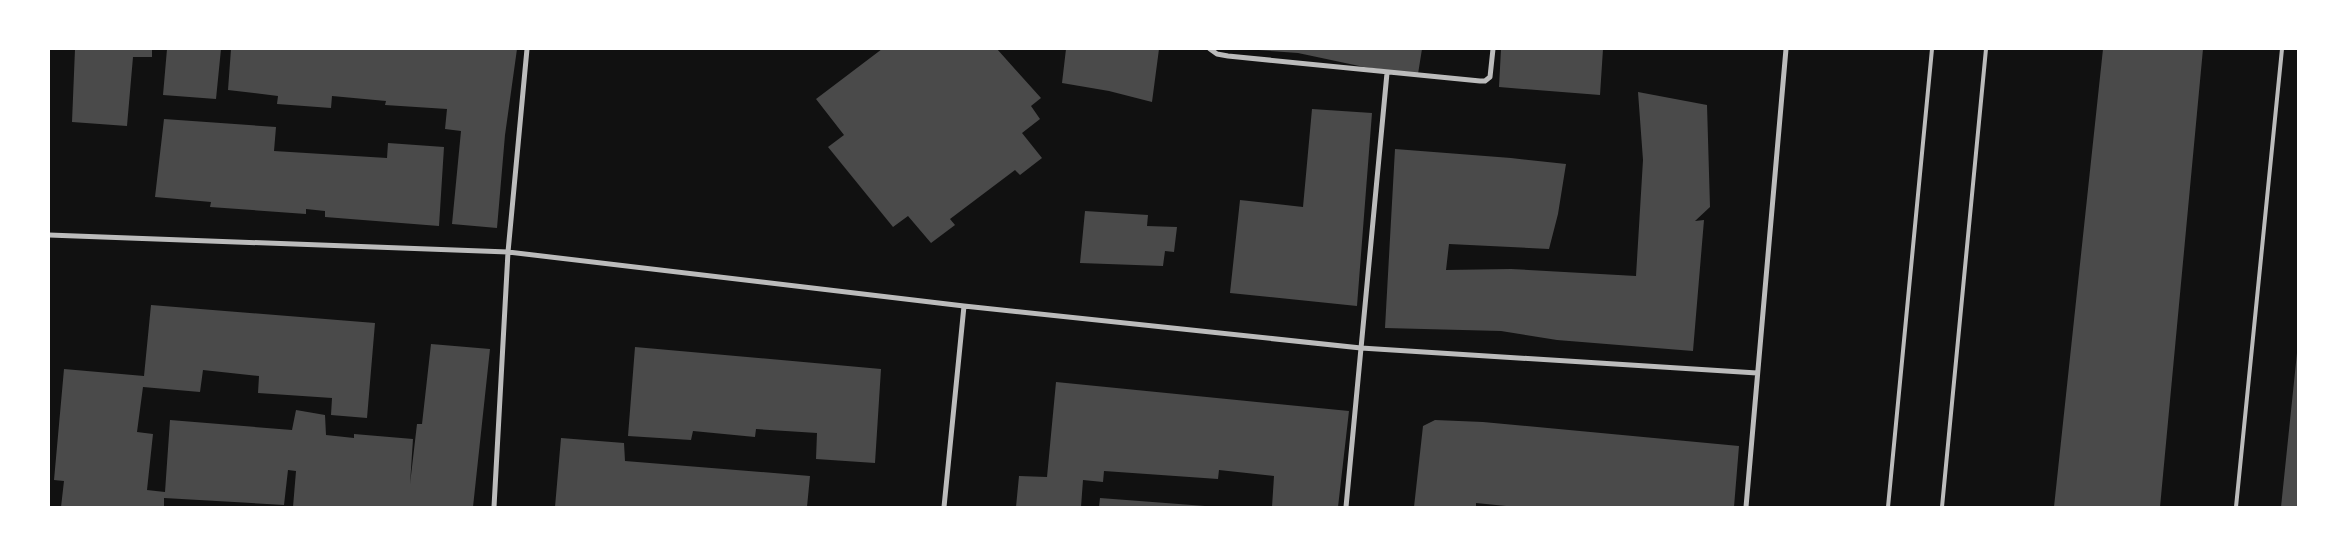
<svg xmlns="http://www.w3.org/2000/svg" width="2347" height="556" font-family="Jost,sans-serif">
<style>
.building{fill:#4a4a4a}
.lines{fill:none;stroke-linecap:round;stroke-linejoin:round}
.service{stroke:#bcbcbc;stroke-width:4}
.minor{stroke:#bcbcbc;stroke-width:5}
</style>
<rect width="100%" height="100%" fill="#111"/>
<path class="building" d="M 75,49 L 152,49 L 152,57 L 133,57 L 127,126 L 72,122 Z
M 167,49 L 221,49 L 216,99 L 163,95 Z
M 231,49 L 517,49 L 505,135 L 497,228 L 452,224 L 461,131 L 445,129 L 447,109 L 385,105 L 386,101 L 332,96 L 331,108 L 277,104 L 278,96 L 228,90 Z
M 882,49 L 997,49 L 1041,98 L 1031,106 L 1040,119 L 1022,133 L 1042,158 L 1020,175 L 1015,170 L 950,219 L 955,225 L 931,243 L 908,216 L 893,227 L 828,147 L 844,135 L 816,99 Z
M 1066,49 L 1159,49 L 1152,102 L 1109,91 L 1062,83 Z
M 1245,49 L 1422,49 L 1418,74 L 1364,67 L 1298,53 Z
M 1501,49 L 1603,49 L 1600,95 L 1499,87 Z
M 2103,49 L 2203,49 L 2160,507 L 2054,507 Z
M 1638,92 L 1707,105 L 1710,207 L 1695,221 L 1704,220 L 1693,351 L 1557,340 L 1501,331 L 1385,328 L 1395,149 L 1511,158 L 1566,164 L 1558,214 L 1549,249 L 1449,244 L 1446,270 L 1511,269 L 1636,276 L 1643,160 Z
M 1312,109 L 1372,113 L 1357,306 L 1230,293 L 1240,200 L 1303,207 Z
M 164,119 L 276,127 L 274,151 L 387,158 L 388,143 L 444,147 L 439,226 L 325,217 L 325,211 L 306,209 L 306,214 L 210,207 L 211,202 L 155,197 Z
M 1085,211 L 1148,215 L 1147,226 L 1177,227 L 1174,252 L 1165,251 L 1163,266 L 1080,263 Z
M 151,305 L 375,323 L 367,418 L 331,415 L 332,398 L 258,393 L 259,376 L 203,370 L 200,392 L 143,387 L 137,432 L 153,434 L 147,490 L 165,492 L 170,420 L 292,430 L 296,410 L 325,415 L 326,435 L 354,438 L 354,434 L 413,439 L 410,484 L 417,424 L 422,424 L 431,344 L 490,349 L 473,507 L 293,507 L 296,471 L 288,470 L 284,505 L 164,498 L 164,507 L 61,507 L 64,481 L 54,480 L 64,369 L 144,376 Z
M 635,347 L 881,369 L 875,463 L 816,459 L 817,433 L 756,429 L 755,437 L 693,431 L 691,440 L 628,436 Z
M 2297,353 L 2298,507 L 2281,507 Z
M 1056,382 L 1349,411 L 1338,507 L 1272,507 L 1274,476 L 1219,470 L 1218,479 L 1104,471 L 1103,482 L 1083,480 L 1081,507 L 1016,507 L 1019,476 L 1047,477 Z
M 1435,420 L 1483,422 L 1739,446 L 1734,507 L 1516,507 L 1476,503 L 1476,507 L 1414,507 L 1423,426 Z
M 561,438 L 624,443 L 625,461 L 810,476 L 807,507 L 555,507 Z
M 1100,498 L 1205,506 L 1205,507 L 1099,507 Z"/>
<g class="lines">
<path class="service" d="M 1888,507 L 1932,49
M 1942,507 L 1986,49
M 2236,507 L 2282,49"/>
<path class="minor" d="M 1210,49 L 1217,54 L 1228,56 L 1480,81 L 1485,81 L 1490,77 L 1493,49
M 49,235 L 508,252 L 964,306 L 1361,348 L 1757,373
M 494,507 L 508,252 L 527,49
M 944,507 L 964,306
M 1346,507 L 1387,73
M 1746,507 L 1786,49"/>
</g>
<rect width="2347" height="556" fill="none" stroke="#ffffff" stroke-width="100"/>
</svg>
